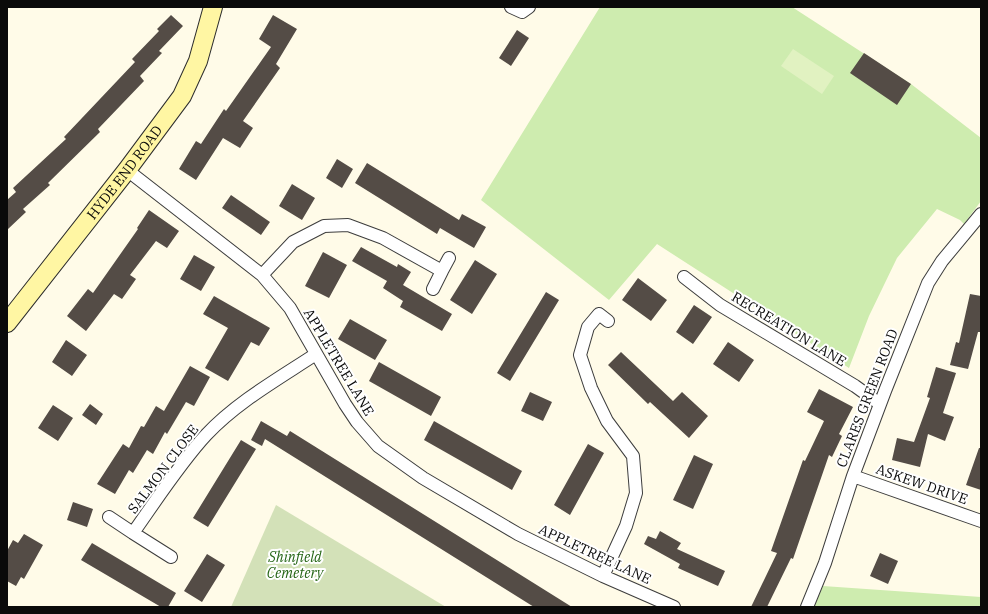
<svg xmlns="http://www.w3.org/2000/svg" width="988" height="614" font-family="'IBM Plex Serif',serif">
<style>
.green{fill:#ceecaf}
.cemetery{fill:#d3e1b8}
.pitch{fill:#e1f2c1}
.building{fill:#544c46}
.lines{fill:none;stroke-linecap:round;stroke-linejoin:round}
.minor-casing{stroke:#3d3d3d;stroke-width:14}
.secondary-casing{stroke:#2c2c2c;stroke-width:20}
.minor{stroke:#fff;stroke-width:12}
.secondary{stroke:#fff6a3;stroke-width:18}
.labels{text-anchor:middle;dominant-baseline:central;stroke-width:4;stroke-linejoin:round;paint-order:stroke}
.street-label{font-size:14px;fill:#0a0a0a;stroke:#fff}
.park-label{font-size:14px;font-style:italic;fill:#266617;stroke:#fff}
</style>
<rect width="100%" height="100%" fill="#fffbe8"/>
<path class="green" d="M 600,7 L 792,7 L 911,84 L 981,138 L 981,201 L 964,224 L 960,220 L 937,209 L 897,258 L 869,316 L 849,368 L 657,244 L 609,300 L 481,200 Z
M 823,586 L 981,597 L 981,607 L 814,607 Z"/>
<path class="cemetery" d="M 276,505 L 446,607 L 231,607 Z"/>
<path class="pitch" d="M 793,49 L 834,76 L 822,94 L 781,66 Z"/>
<path class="building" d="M 171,15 L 183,26 L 159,51 L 162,53 L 140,76 L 144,81 L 98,129 L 100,132 L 48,183 L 50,185 L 23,209 L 26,212 L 7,230 L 7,200 L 16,192 L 13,188 L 66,139 L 64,137 L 135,62 L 132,59 L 159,31 L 157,29 Z
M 273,15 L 297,29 L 276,64 L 280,68 L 243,121 L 253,128 L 240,148 L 223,138 L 196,180 L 179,169 L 196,141 L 201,144 L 224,109 L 226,111 L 271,47 L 259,39 Z
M 517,30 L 529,38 L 511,66 L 499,58 Z
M 864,53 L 911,84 L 897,105 L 850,73 Z
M 337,159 L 353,169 L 342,188 L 326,178 Z
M 367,163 L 459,220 L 462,214 L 486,227 L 474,248 L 440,228 L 437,234 L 355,183 Z
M 292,184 L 315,198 L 302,220 L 279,206 Z
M 231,195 L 270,222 L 261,235 L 222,208 Z
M 149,210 L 179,231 L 167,248 L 156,241 L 130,275 L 136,279 L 122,299 L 114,294 L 86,331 L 67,316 L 88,289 L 93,293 L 138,229 L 137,228 Z
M 361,247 L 397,267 L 398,264 L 411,272 L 403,285 L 452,314 L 442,331 L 400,307 L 403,301 L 383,288 L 387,281 L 352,261 Z
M 323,252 L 347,265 L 329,298 L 305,286 Z
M 194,255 L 215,267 L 201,291 L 180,279 Z
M 475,260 L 497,274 L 472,314 L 450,300 Z
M 638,278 L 667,300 L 651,321 L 622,300 Z
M 546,292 L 559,300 L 510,381 L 497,373 Z
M 970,294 L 981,296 L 981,332 L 978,332 L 968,369 L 950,365 L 956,342 L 959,343 Z
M 214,296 L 270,328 L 259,346 L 251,342 L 228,381 L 205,368 L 228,328 L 203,314 Z
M 694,305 L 712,317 L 693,344 L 676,332 Z
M 350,319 L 387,340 L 375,360 L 338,339 Z
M 66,340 L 87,355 L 72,376 L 52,362 Z
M 728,342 L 754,360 L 739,382 L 713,364 Z
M 621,352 L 673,401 L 682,392 L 708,416 L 689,438 L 650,402 L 648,404 L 608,365 Z
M 379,362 L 441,397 L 431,416 L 369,381 Z
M 190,366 L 210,377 L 194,406 L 186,402 L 167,434 L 165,432 L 153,454 L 147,450 L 133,473 L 129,470 L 115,494 L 97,484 L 123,444 L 129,448 L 141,426 L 144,427 L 156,406 L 164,411 Z
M 936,367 L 956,373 L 943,413 L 954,417 L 945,441 L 928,434 L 920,467 L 892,460 L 897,438 L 914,442 L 930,398 L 927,397 Z
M 819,389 L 853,407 L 839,434 L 842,436 L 832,457 L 829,455 L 793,559 L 791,558 L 767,607 L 751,607 L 777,553 L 771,551 L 803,460 L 805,461 L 824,421 L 807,412 Z
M 530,392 L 552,402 L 543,421 L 521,411 Z
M 90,404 L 103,414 L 96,425 L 82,415 Z
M 53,405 L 73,418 L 58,441 L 38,428 Z
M 261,421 L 287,436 L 290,431 L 572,607 L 534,607 L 265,439 L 262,446 L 251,440 Z
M 434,421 L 522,471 L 512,490 L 424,440 Z
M 241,440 L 256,449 L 208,527 L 193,518 Z
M 588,444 L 604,453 L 570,515 L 554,505 Z
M 979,448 L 981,448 L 981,490 L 966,485 Z
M 694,455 L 713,464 L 693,509 L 673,500 Z
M 73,502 L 93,509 L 87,527 L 67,520 Z
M 660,531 L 681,543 L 677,549 L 725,571 L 718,586 L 678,568 L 680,564 L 644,544 L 648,536 L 656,539 Z
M 24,534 L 43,545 L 24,579 L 21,577 L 16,586 L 7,581 L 7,551 L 13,540 L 18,543 Z
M 92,543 L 176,593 L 168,607 L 161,607 L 81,560 Z
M 880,553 L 898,561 L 888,584 L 870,576 Z
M 207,554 L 225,565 L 202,602 L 184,591 Z"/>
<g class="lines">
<defs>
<path id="minor" d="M 511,7 L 522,12 L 529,7
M 127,170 L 262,275 L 290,308 L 345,404 L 357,422 L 378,446 L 423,478 L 518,534 L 603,576 L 674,607
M 262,275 L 293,242 L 324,226 L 348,225 L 383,238 L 442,271 L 449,258
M 684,277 L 720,305 L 855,386 L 880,404
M 433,289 L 442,271
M 853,476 L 981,521
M 109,517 L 133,533
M 171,557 L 133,533 C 155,502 180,463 206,435 C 237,402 278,379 316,354
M 603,576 L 626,526 L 636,493 L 633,456 L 607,421 L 591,388 L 580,355 L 588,327 L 599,314 L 608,321
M 807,607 L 825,563 L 853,476 L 885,391 L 928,283 L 942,261 L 981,214"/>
<g id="secondary">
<path id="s1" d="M 7,323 L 127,170 L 182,96 L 198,61 L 213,7"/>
</g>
</defs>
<use href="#minor" class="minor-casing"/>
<use href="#secondary" class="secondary-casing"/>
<use href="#minor" class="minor"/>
<use href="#secondary" class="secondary"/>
</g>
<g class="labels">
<g class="street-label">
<text stroke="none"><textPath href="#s1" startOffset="191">HYDE END ROAD</textPath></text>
<text transform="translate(789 329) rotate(31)">RECREATION LANE</text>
<text transform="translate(339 362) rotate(59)">APPLETREE LANE</text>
<text transform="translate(867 398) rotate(-69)">CLARES GREEN ROAD</text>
<text transform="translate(163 469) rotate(-53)">SALMON CLOSE</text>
<text transform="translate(922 484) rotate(19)">ASKEW DRIVE</text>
<text transform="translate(595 554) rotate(25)">APPLETREE LANE</text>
</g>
<g class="park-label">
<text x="295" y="557">Shinfield<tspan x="295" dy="16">Cemetery</tspan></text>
</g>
</g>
<rect width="988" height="614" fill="none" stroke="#0a0a0a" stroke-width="16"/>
</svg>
